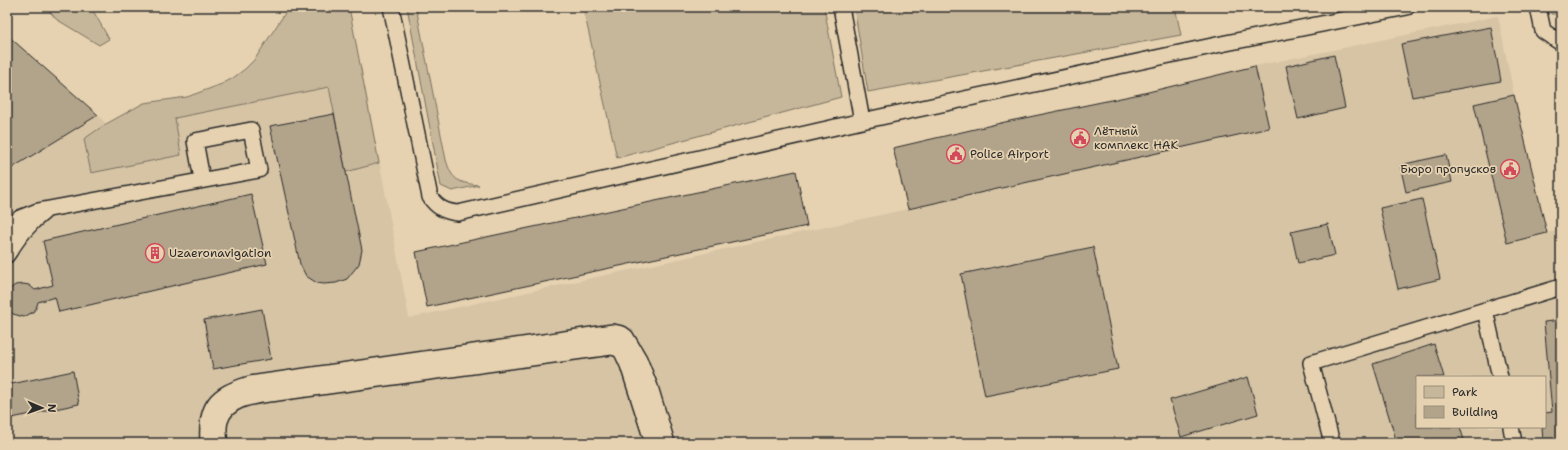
<svg xmlns="http://www.w3.org/2000/svg" width="1568" height="450" viewBox="0 0 1568 450" font-family="'Shantell Sans',sans-serif">
<rect width="100%" height="100%" fill="#e6d2b0"/>
<filter id="ink" filterUnits="userSpaceOnUse"><feTurbulence type="fractalNoise" baseFrequency=".025" numOctaves="2"/><feDisplacementMap in="SourceGraphic" scale="8" xChannelSelector="R" yChannelSelector="G"/><feConvolveMatrix kernelMatrix="1 2 1 2 8 2 1 2 1" color-interpolation-filters="sRGB"/></filter>
<g filter="url(#ink)">
<path fill="#d6c4a5" fill-rule="evenodd" d="M 1498,16 L 1514,95 L 1547,233 L 1561,230 L 1561,443 L 7,443 L 7,35 L 98,115 L 106,124 L 84,139 L 91,173 L 175,118 L 364,80 L 409,318 L 908,209 L 1140,94 L 1255,66 ZM 1417,377 L 1545,377 L 1545,427 L 1417,427 Z"/>
<path fill="#c7b79a" stroke="#797162" d="M 46,7 L 91,7 L 109,39 L 99,45 L 56,19 Z
M 289,7 L 349,7 L 379,163 L 346,172 L 329,87 L 175,118 L 181,155 L 91,173 L 84,139 L 106,124 L 144,103 L 187,97 L 222,84 L 233,78 L 245,69 L 255,59 Z
M 407,7 L 416,7 L 446,160 C 452,180 458,183 479,185 L 452,191 L 441,186 Z
M 583,7 L 824,7 L 841,97 L 617,158 Z
M 854,7 L 1175,7 L 1181,35 L 868,92 Z
M 1550,7 L 1560,7 L 1561,14 L 1551,14 Z"/>
<path fill="#b2a48b" stroke="#2b2b2b" d="M 1491,27 L 1501,81 L 1412,97 L 1401,44 Z
M 7,35 L 98,115 L 7,171 Z
M 1334,55 L 1345,108 L 1298,119 L 1286,66 Z
M 1255,66 L 1269,128 L 908,209 L 893,148 L 1005,122 L 1140,94 Z
M 1514,95 L 1547,233 L 1507,243 L 1474,104 Z
M 334,114 L 362,250 L 359,264 L 347,279 L 336,283 L 324,284 L 317,283 L 306,276 L 300,264 L 270,126 Z
M 1446,155 L 1452,182 L 1406,192 L 1400,165 Z
M 796,171 L 807,226 L 427,307 L 416,252 Z
M 251,194 L 267,264 L 59,312 L 55,297 L 38,302 L 36,308 L 33,312 L 24,317 L 13,314 L 7,307 L 8,291 L 15,285 L 23,284 L 29,285 L 35,290 L 53,285 L 43,241 Z
M 1422,199 L 1440,279 L 1398,289 L 1380,208 Z
M 1328,224 L 1335,255 L 1298,263 L 1291,232 Z
M 1093,247 L 1118,369 L 985,396 L 961,274 Z
M 262,309 L 271,359 L 213,369 L 204,320 Z
M 1561,320 L 1561,443 L 1543,443 L 1542,427 L 1545,427 L 1545,413 L 1552,412 L 1544,322 Z
M 1434,344 L 1444,377 L 1417,377 L 1417,427 L 1460,427 L 1465,443 L 1397,443 L 1373,364 Z
M 73,371 L 79,404 L 7,419 L 7,385 Z
M 1248,377 L 1258,414 L 1181,437 L 1170,400 Z"/>
<g fill="none" stroke-linecap="round" stroke-linejoin="round">
<defs>
<path id="lane" d="M 391,7 L 430,197 C 437,208 446,212 458,213 L 862,121 L 1226,43 L 1407,7
M 841,7 L 862,121
M 1538,7 L 1543,31 L 1561,43
M 7,229 L 20,218 L 38,211 L 259,170 L 251,130 L 195,141 L 202,179
M 7,255 C 18,238 28,224 44,212
M 1485,310 L 1500,377
M 1511,427 L 1514,443
M 208,443 C 206,406 214,395 250,384 L 613,332 L 622,334 L 626,337 L 639,359 L 650,387 L 667,443
M 220,443 C 219,436 218,428 220,421 C 227,397 256,396 277,393 L 611,347 L 617,348 L 622,352 L 628,365 L 653,443
M 1332,443 L 1311,363 L 1561,287"/>
</defs>
<use href="#lane" stroke="#2b2b2b" stroke-width="18"/>
<use href="#lane" stroke="#e6d2b0" stroke-width="15"/>
</g>
</g>
<defs>
<symbol id="civic-ring" viewBox="-11 -11 22 22"><circle r="9.5" fill="#e6d2b0" stroke="#d1495b" stroke-width="1.5"/><path d="M-.6-6.5H3V-4.5H.6V-3L4-1V1h2V6H-6V1h2V-1L-.6-3ZM-1.2 2.5V6h2.4V2.5Z" fill="#d1495b"/></symbol>
<symbol id="building-ring" viewBox="-11 -11 22 22"><circle r="9.5" fill="#e6d2b0" stroke="#d1495b" stroke-width="1.5"/><path d="M-4-6H4V6H1V3H-1V6H-4ZM-2.5-4.3h1.7v1.8h-1.7ZM.8-4.3h1.7v1.8H.8ZM-2.5-1h1.7V.8h-1.7ZM.8-1h1.7V.8H.8Z" fill="#d1495b"/></symbol>
</defs>
<g fill-rule="evenodd">
<use href="#civic-ring" x="1069" y="127" width="22" height="22"/>
<use href="#civic-ring" x="945" y="143" width="22" height="22"/>
<use href="#civic-ring" x="1499" y="158" width="22" height="22"/>
<use href="#building-ring" x="144" y="242" width="22" height="22"/>
</g>
<g text-anchor="middle" stroke-width="3.5" stroke-linejoin="round" paint-order="stroke">
<g font-size="12" fill="#2b2b2b" stroke="#e6d2b0" text-anchor="start">
<text x="1094" y="135">Лётный<tspan x="1094" dy="14">комплекс НАК</tspan></text>
<text x="970" y="158">Police Airport</text>
<text x="1496" y="173" text-anchor="end">Бюро пропусков</text>
<text x="169" y="257">Uzaeronavigation</text>
</g>
</g>
<rect width="1568" height="450" fill="none" stroke="#e6d2b0" stroke-width="24"/>
<rect x="12" y="12" width="1544" height="426" fill="none" stroke="#2b2b2b" stroke-width="1.5" filter="url(#ink)"/>
<rect x="1416" y="376" width="130" height="52" fill="#e6d2b0" stroke="#9b8f7b"/>
<rect x="1424" y="386" width="20" height="12" fill="#c7b79a" stroke="#9b8f7b"/>
<text x="1452" y="396" font-size="12" fill="#2b2b2b">Park</text>
<rect x="1424" y="406" width="20" height="12" fill="#b2a48b" stroke="#9b8f7b"/>
<text x="1452" y="416" font-size="12" fill="#2b2b2b">Building</text>
<g transform="translate(42 408) rotate(92)" stroke="#e6d2b0" stroke-width="3" paint-order="stroke">
<path d="M0-3L7 15L0 10L-7 15Z" fill="#2b2b2b"/>
<text y="-6" font-size="11" font-weight="bold" text-anchor="middle" fill="#2b2b2b">N</text>
</g>
</svg>
